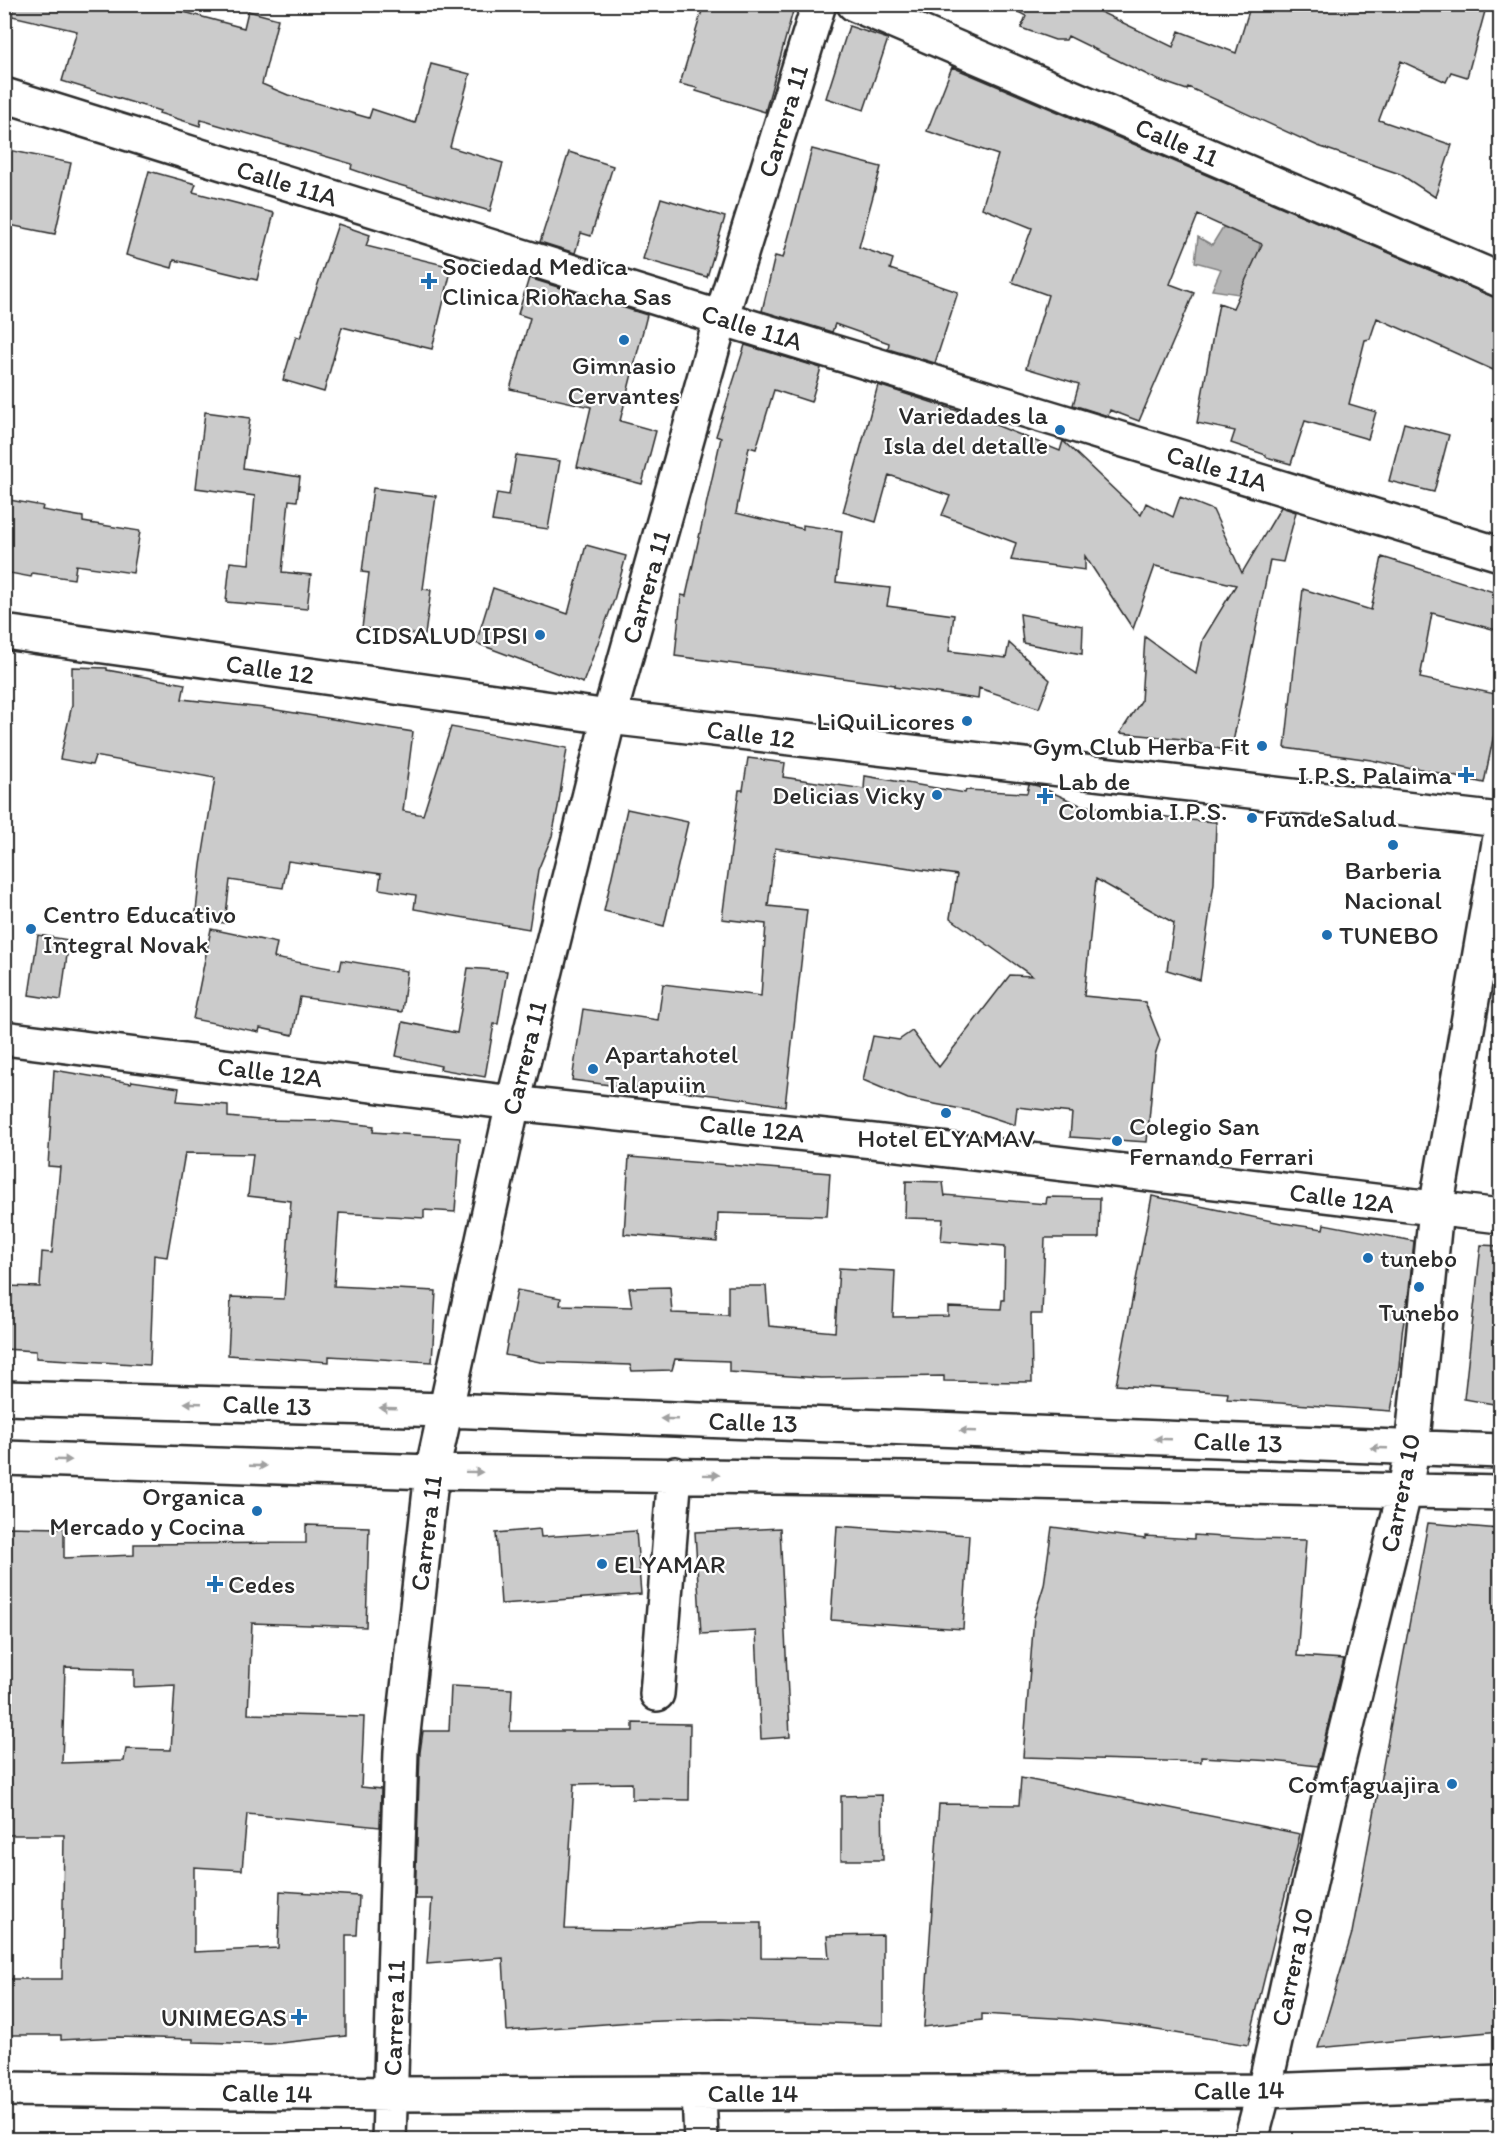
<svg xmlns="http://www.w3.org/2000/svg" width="1505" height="2144" viewBox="0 0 1505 2144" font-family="Itim,sans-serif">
<rect width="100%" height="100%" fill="#fff"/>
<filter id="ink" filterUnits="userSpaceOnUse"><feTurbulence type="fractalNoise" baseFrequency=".0167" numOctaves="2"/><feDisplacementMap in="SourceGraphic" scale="12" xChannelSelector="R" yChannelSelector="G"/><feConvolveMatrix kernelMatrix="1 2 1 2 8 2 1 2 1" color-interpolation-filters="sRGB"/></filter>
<g filter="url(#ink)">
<path fill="#b6b6b6" stroke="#7e7e7e" stroke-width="1.5" d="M 1223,227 L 1260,243 L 1252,296 L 1212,290 L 1221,269 L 1195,262 L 1198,237 L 1212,245 Z"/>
<path fill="#cbcbcb" stroke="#2b2b2b" stroke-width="1.5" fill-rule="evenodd" d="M 13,4 L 154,4 L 244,28 L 248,11 L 278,19 L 262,84 L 288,95 L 369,118 L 372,109 L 415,123 L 431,64 L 470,74 L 450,147 L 503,163 L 490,211 L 389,182 L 351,169 L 352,164 L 201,120 L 200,126 L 159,113 L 160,111 L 62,81 L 77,31 L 12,16 Z
M 704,4 L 795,4 L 765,112 L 696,91 L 697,88 L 680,84 Z
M 1003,4 L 1084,4 L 1173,47 L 1179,31 L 1236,53 L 1251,4 L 1487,4 L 1467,77 L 1451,72 L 1446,82 L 1401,61 L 1379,120 L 1452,145 L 1435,197 L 1400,174 L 1318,146 L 1188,87 L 1187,90 L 1158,80 L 1068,36 L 1066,40 L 1055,40 L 1021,28 L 1026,16 Z
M 849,26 L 888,39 L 864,110 L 826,98 Z
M 952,67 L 1493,297 L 1500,298 L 1500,373 L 1377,318 L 1370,339 L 1365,340 L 1349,404 L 1376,412 L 1368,439 L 1305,421 L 1291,464 L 1266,457 L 1266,455 L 1231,443 L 1235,431 L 1197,423 L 1219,303 L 1233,308 L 1262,244 L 1198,215 L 1170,284 L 1194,293 L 1139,421 L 1110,410 L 1108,416 L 1073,405 L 1079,384 L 1026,368 L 1048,295 L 1012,282 L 1032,228 L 982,208 L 998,155 L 927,131 Z
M 4,149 L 71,163 L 55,234 L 4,224 Z
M 812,149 L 881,167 L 859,247 L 893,259 L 890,269 L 958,292 L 935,363 L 888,349 L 889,343 L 835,324 L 832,332 L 762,311 L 775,256 L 783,258 Z
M 569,152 L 613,166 L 591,236 L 581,233 L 575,253 L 540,242 Z
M 149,171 L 196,184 L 193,192 L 274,213 L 257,280 L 174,260 L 172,268 L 126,255 Z
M 661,198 L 725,217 L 707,277 L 643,259 Z
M 338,224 L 370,235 L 366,246 L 452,267 L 432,349 L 342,327 L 324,392 L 283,380 L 296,336 L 300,338 Z
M 529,278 L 647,315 L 620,421 L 656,431 L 642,484 L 577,467 L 591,407 L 510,389 L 530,318 L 518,314 Z
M 745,345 L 821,368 L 811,402 L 774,390 L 756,449 L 749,447 L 736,513 L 803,529 L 803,525 L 842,531 L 836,582 L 890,588 L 887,606 L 954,615 L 949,651 L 1006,658 L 1009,643 L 1050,680 L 1039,708 L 979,688 L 978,699 L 894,687 L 894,685 L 675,656 L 681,595 L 686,596 L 721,438 L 716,436 Z
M 878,385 L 971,415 L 1060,451 L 1063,441 L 1141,515 L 1146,503 L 1173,517 L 1180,497 L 1213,510 L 1242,573 L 1281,507 L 1296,512 L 1283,562 L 1270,560 L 1231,752 L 1182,739 L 1120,733 L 1141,701 L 1145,637 L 1196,674 L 1203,639 L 1236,585 L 1155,566 L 1133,629 L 1085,556 L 1085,570 L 1011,560 L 1016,543 L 942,515 L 950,496 L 889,475 L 876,522 L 843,512 Z
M 205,412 L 250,418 L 243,468 L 300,477 L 297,501 L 289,500 L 282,572 L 311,575 L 307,609 L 226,602 L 230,562 L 249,564 L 255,496 L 196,488 Z
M 1404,423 L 1449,435 L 1434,492 L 1389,481 Z
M 516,455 L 560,461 L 548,529 L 492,521 L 497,493 L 509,495 Z
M 373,488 L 436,496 L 423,589 L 431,590 L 425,635 L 362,628 L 369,573 L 362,572 Z
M 4,499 L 43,506 L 42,510 L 83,517 L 83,522 L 140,531 L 133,573 L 76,565 L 74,579 L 32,573 L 31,577 L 4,572 Z
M 586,545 L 626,556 L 614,600 L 583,683 L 476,643 L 493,588 L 568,614 Z
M 1382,557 L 1500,594 L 1500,631 L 1432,613 L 1420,678 L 1500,695 L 1500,705 L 1484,783 L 1412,767 L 1412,769 L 1371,760 L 1285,748 L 1303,589 L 1371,610 Z
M 1020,614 L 1083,626 L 1082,654 L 1023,643 Z
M 72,667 L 107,668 L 107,670 L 185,684 L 182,699 L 264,708 L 413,732 L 403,811 L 423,815 L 451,727 L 567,748 L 558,807 L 552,836 L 538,870 L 529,929 L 414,909 L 416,895 L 379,889 L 381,874 L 288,861 L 283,888 L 230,880 L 225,923 L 195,920 L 201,865 L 215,778 L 95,756 L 92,765 L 60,759 L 72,705 Z
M 748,758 L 785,763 L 783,777 L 864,789 L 865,776 L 965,793 L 966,790 L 1027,793 L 1029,784 L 1038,786 L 1080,805 L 1189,820 L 1216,822 L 1214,883 L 1200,980 L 1167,970 L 1174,923 L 1096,879 L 1084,996 L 1145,1002 L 1160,1040 L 1155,1055 L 1147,1142 L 1070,1137 L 1072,1113 L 1017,1107 L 1015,1125 L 972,1111 L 908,1099 L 863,1080 L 873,1036 L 899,1040 L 912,1031 L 939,1067 L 1010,975 L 1032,976 L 950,918 L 957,875 L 775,848 L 768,906 L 807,910 L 785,1106 L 744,1099 L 649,1087 L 648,1090 L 572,1080 L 583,1009 L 658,1020 L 663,984 L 761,996 L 766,924 L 722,919 L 739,790 L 743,790 Z
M 627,809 L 688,822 L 664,926 L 604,911 Z
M 211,929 L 277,943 L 274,958 L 340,970 L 342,960 L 407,971 L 402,1012 L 300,997 L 293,1035 L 260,1028 L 259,1032 L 193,1019 Z
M 38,935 L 69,940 L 61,1000 L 29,995 Z
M 468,968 L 507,971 L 498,1024 L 494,1024 L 485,1077 L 440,1069 L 441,1066 L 396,1056 L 403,1022 L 457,1033 Z
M 54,1070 L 131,1083 L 132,1081 L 179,1088 L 177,1101 L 228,1105 L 228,1117 L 259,1120 L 329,1121 L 374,1126 L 373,1132 L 460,1138 L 455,1212 L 424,1210 L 424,1218 L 339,1213 L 334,1286 L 436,1291 L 432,1362 L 329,1356 L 329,1362 L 228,1355 L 231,1297 L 284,1299 L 291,1201 L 248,1196 L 253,1154 L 185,1153 L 167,1257 L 154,1255 L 150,1365 L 36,1358 L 36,1351 L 4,1349 L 4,1286 L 40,1287 L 42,1252 L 52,1253 L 60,1167 L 48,1166 Z
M 629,1157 L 830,1173 L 827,1216 L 718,1213 L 717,1242 L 624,1234 Z
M 906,1181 L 943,1182 L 945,1197 L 945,1195 L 1046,1204 L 1047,1197 L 1100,1198 L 1099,1238 L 1045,1238 L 1042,1314 L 1031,1314 L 1032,1382 L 944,1381 L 944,1376 L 821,1378 L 729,1372 L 729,1361 L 675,1359 L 672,1370 L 632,1371 L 630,1365 L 540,1362 L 505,1355 L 517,1290 L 561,1298 L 560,1305 L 632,1307 L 629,1288 L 670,1287 L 672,1313 L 728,1315 L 728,1286 L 766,1286 L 769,1326 L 835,1332 L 839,1268 L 895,1271 L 893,1317 L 948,1316 L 948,1307 L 1001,1309 L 1002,1300 L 1004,1300 L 1005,1246 L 941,1241 L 943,1219 L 905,1218 Z
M 1152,1196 L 1281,1223 L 1323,1229 L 1324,1224 L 1414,1241 L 1409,1290 L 1402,1333 L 1399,1367 L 1391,1411 L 1227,1399 L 1228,1393 L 1116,1385 Z
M 1481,1245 L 1500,1246 L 1500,1405 L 1464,1399 Z
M 1428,1523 L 1500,1529 L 1500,2031 L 1318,2048 L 1352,1933 Z
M 306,1525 L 369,1527 L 366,1627 L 252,1623 L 248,1714 L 364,1717 L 361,1787 L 381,1789 L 380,1827 L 247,1814 L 242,1870 L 194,1867 L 194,1952 L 278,1948 L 280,1891 L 359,1896 L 357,1935 L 346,1935 L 346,2036 L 270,2044 L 193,2042 L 193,2039 L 117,2037 L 61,2040 L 61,2035 L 4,2035 L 4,1979 L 62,1979 L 64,1835 L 4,1835 L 4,1527 L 64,1528 L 64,1558 L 134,1555 L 134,1544 L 306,1543 ZM 65,1667 L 134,1669 L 134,1687 L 175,1685 L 171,1750 L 126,1749 L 124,1761 L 62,1763 Z
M 837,1526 L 969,1535 L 963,1629 L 831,1620 Z
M 1052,1527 L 1145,1539 L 1145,1536 L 1194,1539 L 1194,1535 L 1253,1539 L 1306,1540 L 1297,1656 L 1344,1659 L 1318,1766 L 1273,1761 L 1201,1757 L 1201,1762 L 1023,1757 L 1034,1617 L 1044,1585 Z
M 780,1528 L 790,1737 L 761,1739 L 756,1631 L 701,1634 L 695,1532 Z
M 540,1529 L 541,1537 L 636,1531 L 641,1594 L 501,1604 L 496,1533 Z
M 451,1686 L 512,1689 L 510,1731 L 633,1731 L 633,1723 L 690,1724 L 689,1800 L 632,1799 L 632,1783 L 574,1784 L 565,1929 L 631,1930 L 698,1923 L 761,1923 L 761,1957 L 829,1958 L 827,1936 L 883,1935 L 883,2025 L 721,2019 L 633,2022 L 507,2031 L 503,1958 L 427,1964 L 432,1899 L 415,1899 L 420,1752 L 423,1731 L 449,1731 Z
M 1021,1778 L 1300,1834 L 1248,2045 L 1127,2025 L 1071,2019 L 982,2014 L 982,2020 L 924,2027 L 939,1804 L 1019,1805 Z
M 882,1795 L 883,1860 L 841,1860 L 841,1796 Z"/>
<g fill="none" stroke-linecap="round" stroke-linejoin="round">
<defs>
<path id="minor" d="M 854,4 L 1500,280
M 4,95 L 721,318 L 1500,554
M 4,632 L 609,717 L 1500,820
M 4,1038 L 513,1103 L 873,1141 L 1500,1216
M 4,1398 L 446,1410 L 1500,1451
M 4,1458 L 432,1472 L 906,1479 L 1500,1493
M 657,1694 L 675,1474
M 4,2089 L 392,2094 L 1264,2091 L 1500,2082
M 699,2093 L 701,2140
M 389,2140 L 401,1751 L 432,1472 L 513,1103 L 609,717 L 721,318 L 819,4
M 1251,2140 L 1264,2091 L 1325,1815 L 1405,1490 L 1412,1449 L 1436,1209 L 1500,837"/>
</defs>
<use href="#minor" stroke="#2b2b2b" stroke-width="38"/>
<use href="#minor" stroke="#fff" stroke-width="33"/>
</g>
<defs><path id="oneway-solid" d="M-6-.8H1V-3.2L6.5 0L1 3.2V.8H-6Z" transform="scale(1.5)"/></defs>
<g fill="#a0a0a0">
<use href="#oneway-solid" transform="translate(193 1403) rotate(-178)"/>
<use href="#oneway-solid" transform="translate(388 1408) rotate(-178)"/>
<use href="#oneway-solid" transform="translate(669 1419) rotate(-178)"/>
<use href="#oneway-solid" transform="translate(968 1431) rotate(-178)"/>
<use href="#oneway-solid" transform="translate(1163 1439) rotate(-178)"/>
<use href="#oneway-solid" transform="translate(1379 1448) rotate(-178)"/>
<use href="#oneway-solid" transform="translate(63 1460) rotate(2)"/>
<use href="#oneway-solid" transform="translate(258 1466) rotate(2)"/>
<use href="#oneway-solid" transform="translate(474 1472) rotate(1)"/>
<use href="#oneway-solid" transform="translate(711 1475) rotate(1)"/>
</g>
</g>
<g fill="#1f6fb2" stroke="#fff" stroke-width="2">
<path d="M426 272h6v6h6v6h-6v6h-6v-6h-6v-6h6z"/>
<circle cx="624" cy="340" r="6"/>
<circle cx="1060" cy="430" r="6"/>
<circle cx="540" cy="635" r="6"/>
<circle cx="967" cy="721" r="6"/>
<circle cx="1262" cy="746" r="6"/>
<path d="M1463 766h6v6h6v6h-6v6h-6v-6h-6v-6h6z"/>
<circle cx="937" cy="795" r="6"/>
<path d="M1042 787h6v6h6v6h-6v6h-6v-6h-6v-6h6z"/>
<circle cx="1252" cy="818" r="6"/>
<circle cx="1393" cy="845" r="6"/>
<circle cx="31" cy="929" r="6"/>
<circle cx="1327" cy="935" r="6"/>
<circle cx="593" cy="1069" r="6"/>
<circle cx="946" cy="1113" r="6"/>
<circle cx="1117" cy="1141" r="6"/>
<circle cx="1368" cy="1258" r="6"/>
<circle cx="1419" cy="1287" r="6"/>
<circle cx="257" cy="1511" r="6"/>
<circle cx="602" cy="1564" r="6"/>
<path d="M212 1575h6v6h6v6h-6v6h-6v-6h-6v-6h6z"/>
<circle cx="1452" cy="1784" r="6"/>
<path d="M296 2008h6v6h6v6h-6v6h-6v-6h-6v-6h6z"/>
</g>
<g text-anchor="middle" stroke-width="4.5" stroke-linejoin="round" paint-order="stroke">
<g font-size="26" fill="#2b2b2b" stroke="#fff">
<text transform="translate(783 121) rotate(-73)" y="9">Carrera 11</text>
<text transform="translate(1177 142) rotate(23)" y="9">Calle 11</text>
<text transform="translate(287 183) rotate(17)" y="9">Calle 11A</text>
<text transform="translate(752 327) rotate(17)" y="9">Calle 11A</text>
<text transform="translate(1217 468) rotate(17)" y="9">Calle 11A</text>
<text transform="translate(646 587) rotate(-74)" y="9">Carrera 11</text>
<text transform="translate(270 669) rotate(8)" y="9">Calle 12</text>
<text transform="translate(751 734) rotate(7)" y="9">Calle 12</text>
<text transform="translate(524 1058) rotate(-76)" y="9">Carrera 11</text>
<text transform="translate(270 1072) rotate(7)" y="9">Calle 12A</text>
<text transform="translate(752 1128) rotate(6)" y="9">Calle 12A</text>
<text transform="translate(1342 1198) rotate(7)" y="9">Calle 12A</text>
<text transform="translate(267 1405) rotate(2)" y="9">Calle 13</text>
<text transform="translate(753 1422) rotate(2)" y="9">Calle 13</text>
<text transform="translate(1238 1442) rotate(2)" y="9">Calle 13</text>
<text transform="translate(1400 1493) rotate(-79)" y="9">Carrera 10</text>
<text transform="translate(426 1533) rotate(-83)" y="9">Carrera 11</text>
<text transform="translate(1292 1967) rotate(-78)" y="9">Carrera 10</text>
<text transform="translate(394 2018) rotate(-88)" y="9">Carrera 11</text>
<text transform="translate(1239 2090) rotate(-1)" y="9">Calle 14</text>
<text transform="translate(267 2093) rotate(1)" y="9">Calle 14</text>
<text x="753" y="2102">Calle 14</text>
</g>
<g font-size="26" fill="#2b2b2b" stroke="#fff" text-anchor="start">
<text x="442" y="275">Sociedad Medica<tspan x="442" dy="30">Clinica Riohacha Sas</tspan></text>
<text x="624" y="374" text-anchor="middle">Gimnasio<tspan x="624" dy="30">Cervantes</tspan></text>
<text x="1048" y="424" text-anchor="end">Variedades la<tspan x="1048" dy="30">Isla del detalle</tspan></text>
<text x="528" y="644" text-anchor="end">CIDSALUD IPSI</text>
<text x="955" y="730" text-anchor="end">LiQuiLicores</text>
<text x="1250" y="755" text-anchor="end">Gym Club Herba Fit</text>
<text x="1452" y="784" text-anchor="end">I.P.S. Palaima</text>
<text x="1058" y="790">Lab de<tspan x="1058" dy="30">Colombia I.P.S.</tspan></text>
<text x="925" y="804" text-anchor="end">Delicias Vicky</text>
<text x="1264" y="827">FundeSalud</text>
<text x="1393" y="879" text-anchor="middle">Barberia<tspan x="1393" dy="30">Nacional</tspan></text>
<text x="43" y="923">Centro Educativo<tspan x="43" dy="30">Integral Novak</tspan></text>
<text x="1339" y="944">TUNEBO</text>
<text x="605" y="1063">Apartahotel<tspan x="605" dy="30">Talapuiin</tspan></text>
<text x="1129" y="1135">Colegio San<tspan x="1129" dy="30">Fernando Ferrari</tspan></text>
<text x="946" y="1147" text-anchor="middle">Hotel ELYAMAV</text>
<text x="1380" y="1267">tunebo</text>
<text x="1419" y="1321" text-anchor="middle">Tunebo</text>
<text x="245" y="1505" text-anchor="end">Organica<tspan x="245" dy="30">Mercado y Cocina</tspan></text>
<text x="614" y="1573">ELYAMAR</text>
<text x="228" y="1593">Cedes</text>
<text x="1440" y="1793" text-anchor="end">Comfaguajira</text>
<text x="287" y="2026" text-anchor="end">UNIMEGAS</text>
</g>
</g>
<rect width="1505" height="2144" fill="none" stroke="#fff" stroke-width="24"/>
<rect x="12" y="12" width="1481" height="2120" fill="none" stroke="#2b2b2b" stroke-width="2" filter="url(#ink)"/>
</svg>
